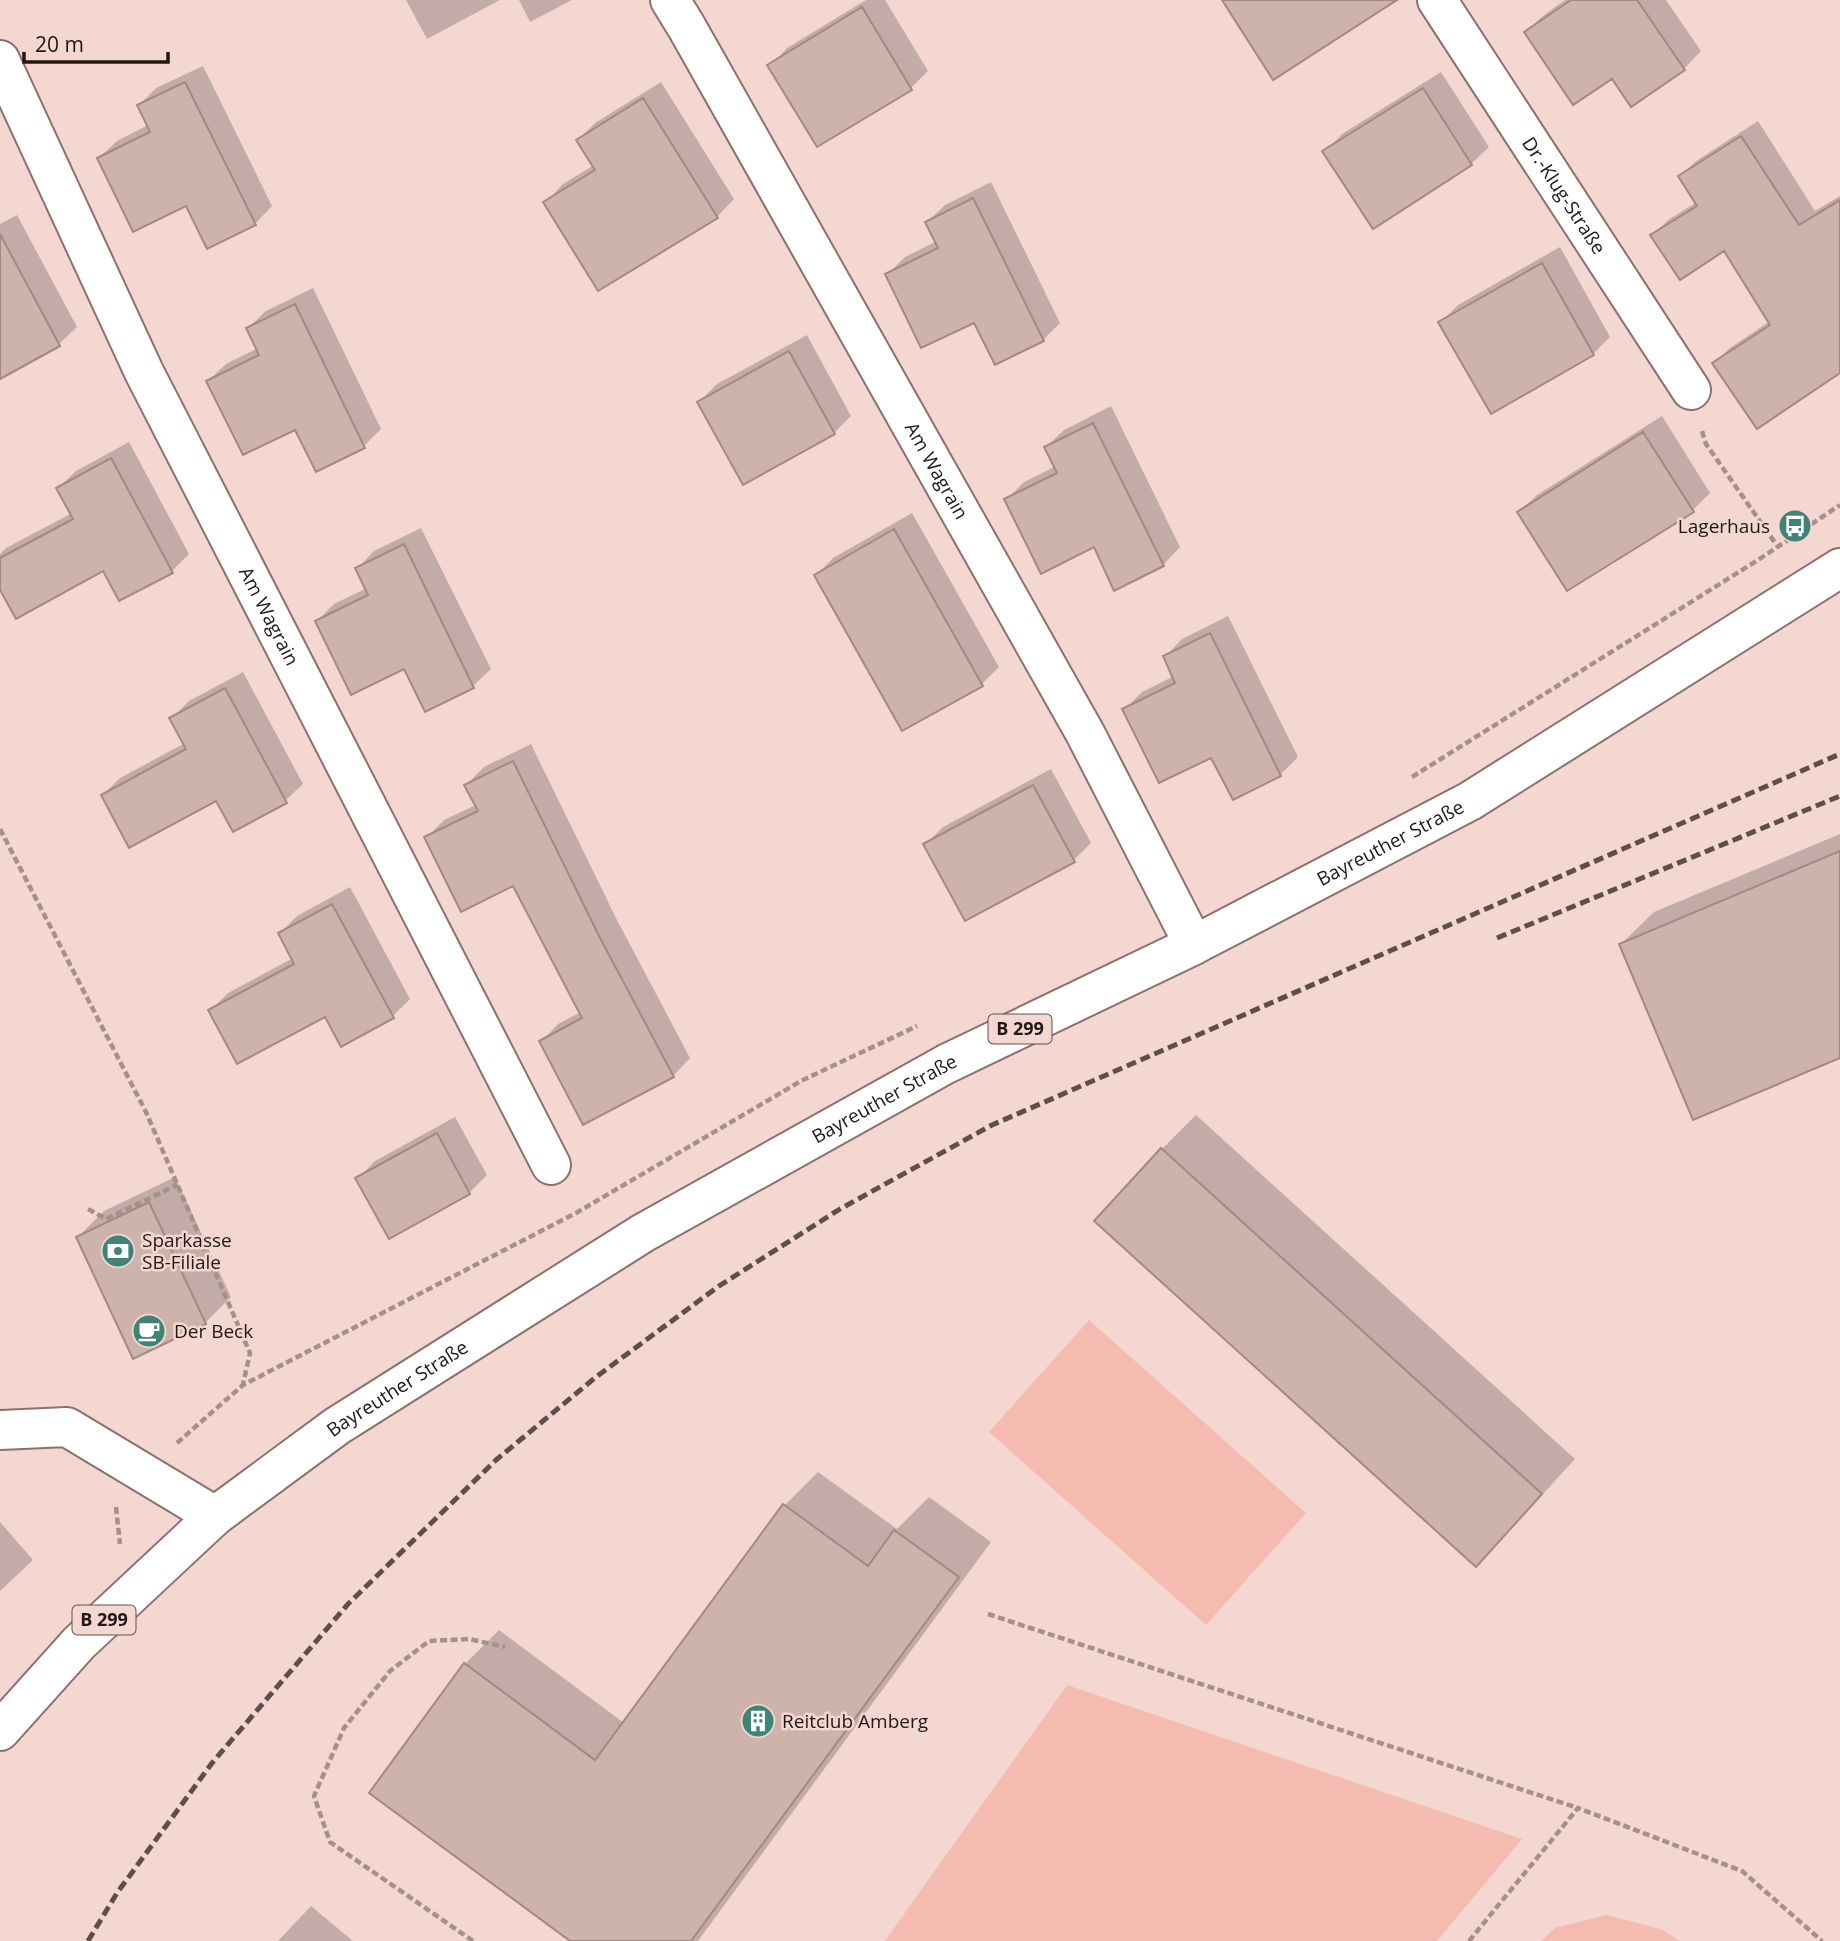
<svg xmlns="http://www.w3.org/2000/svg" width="1840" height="1941" viewBox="0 0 1840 1941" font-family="'Open Sans',sans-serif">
<rect width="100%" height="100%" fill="#f4d7d1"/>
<path fill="#f6bbb0" d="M 1089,1320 L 1306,1513 L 1206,1625 L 989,1432 Z
M 1067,1685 L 1522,1839 L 1437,1941 L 885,1941 Z
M 1606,1915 L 1661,1929 L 1680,1941 L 1541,1941 L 1555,1928 Z"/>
<path fill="#0003" d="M 406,0 L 500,0 L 427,39 Z
M 519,0 L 572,0 L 530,22 Z
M 866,0 L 885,0 L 928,71 L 911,88 L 770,66 L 787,48 Z
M 1565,0 L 1666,0 L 1701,51 L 1684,69 L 1612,76 L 1526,32 L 1544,15 Z
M 203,66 L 272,206 L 255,224 L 187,204 L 99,158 L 117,141 L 148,125 L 139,105 L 156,88 Z
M 1441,72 L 1489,147 L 1471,164 L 1325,152 L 1342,134 Z
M 661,82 L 734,199 L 717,217 L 546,202 L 563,184 L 594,165 L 578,140 L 595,123 Z
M 1758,121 L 1815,211 L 1840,196 L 1840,371 L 1714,363 L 1730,348 L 1770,321 L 1725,249 L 1653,235 L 1668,220 L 1697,202 L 1680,177 L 1696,161 Z
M 991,182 L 1060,323 L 1043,340 L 975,320 L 887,275 L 905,257 L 937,241 L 927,222 L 945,205 Z
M 17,215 L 77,327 L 59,344 L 8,372 L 0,358 L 0,224 Z
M 1560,247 L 1610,337 L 1593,354 L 1440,323 L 1458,305 Z
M 313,288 L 381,429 L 364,446 L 296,427 L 208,381 L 226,364 L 258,348 L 248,328 L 266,311 Z
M 807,335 L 851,416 L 834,433 L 699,402 L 717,384 Z
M 1111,406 L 1180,547 L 1163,565 L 1095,545 L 1006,500 L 1024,482 L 1056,466 L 1046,447 L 1064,430 Z
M 1662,416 L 1710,493 L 1693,510 L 1519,512 L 1537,495 Z
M 129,442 L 189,554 L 172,571 L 104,569 L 0,586 L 0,554 L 6,548 L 72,513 L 58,488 L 76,471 Z
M 912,513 L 999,667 L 982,684 L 816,575 L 833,558 Z
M 421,528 L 491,669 L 473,686 L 426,710 L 405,667 L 317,621 L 334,604 L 367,588 L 357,569 L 374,551 Z
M 1228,616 L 1298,757 L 1280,775 L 1212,755 L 1125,709 L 1142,692 L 1174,676 L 1165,657 L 1182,639 Z
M 243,672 L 303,784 L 285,801 L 103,795 L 120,778 L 185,743 L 172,718 L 189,701 Z
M 531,744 L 617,920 L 690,1058 L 673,1076 L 541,1042 L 558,1024 L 581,1012 L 514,884 L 426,838 L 444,820 L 476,805 L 466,785 L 484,767 Z
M 1051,769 L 1091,843 L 1074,860 L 925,845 L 943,827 Z
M 1840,834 L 1840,1056 L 1621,944 L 1654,912 Z
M 350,887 L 410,999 L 393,1016 L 210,1011 L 228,993 L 293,958 L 280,933 L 297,916 Z
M 1196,1115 L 1575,1459 L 1509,1531 L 1476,1565 L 1162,1149 Z
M 455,1117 L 487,1175 L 469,1193 L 390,1237 L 357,1179 L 375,1161 Z
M 175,1177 L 231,1297 L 205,1323 L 78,1237 L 104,1211 Z
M 818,1472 L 897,1529 L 929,1497 L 991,1542 L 698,1941 L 573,1941 L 465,1664 L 499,1630 L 624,1723 L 784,1506 Z
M 0,1522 L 33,1560 L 0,1591 Z
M 311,1906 L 353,1941 L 278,1941 Z"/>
<path fill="#ceb2ac" stroke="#a38883" stroke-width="2" d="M 1222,0 L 1397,0 L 1273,80 Z
M 1571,0 L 1637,0 L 1685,70 L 1631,107 L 1612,79 L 1573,105 L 1524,32 Z
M 862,7 L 912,90 L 817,147 L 767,65 Z
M 185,82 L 256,225 L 207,249 L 186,206 L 133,232 L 97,158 L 150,132 L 137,105 Z
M 1423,88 L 1472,165 L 1373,229 L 1322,151 Z
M 643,98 L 718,218 L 598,291 L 543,202 L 595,170 L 576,140 Z
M 1741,136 L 1799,225 L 1840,200 L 1840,373 L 1757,429 L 1712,363 L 1770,325 L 1724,251 L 1680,280 L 1650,235 L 1697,206 L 1678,176 Z
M 973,198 L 1044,341 L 995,365 L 974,323 L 921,348 L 885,274 L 938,248 L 925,222 Z
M 0,234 L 60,346 L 0,379 Z
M 1542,263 L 1594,355 L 1491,414 L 1438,322 Z
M 295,304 L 365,448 L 316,472 L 295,430 L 243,455 L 206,381 L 259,355 L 246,328 Z
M 789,351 L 835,434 L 743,485 L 697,402 Z
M 1093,423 L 1164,566 L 1114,591 L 1094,547 L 1041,574 L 1004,499 L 1057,473 L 1044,447 Z
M 1643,432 L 1694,512 L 1567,591 L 1517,512 Z
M 111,458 L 173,573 L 119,601 L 103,571 L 16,619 L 0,590 L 0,558 L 73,519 L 56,488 Z
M 894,529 L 983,686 L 902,731 L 814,575 Z
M 404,544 L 474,688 L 425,712 L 404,669 L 351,695 L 315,621 L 368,595 L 355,568 Z
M 1210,633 L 1281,776 L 1233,800 L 1211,758 L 1159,783 L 1122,709 L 1175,683 L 1163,656 Z
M 225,688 L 287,803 L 233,832 L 216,801 L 129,848 L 101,795 L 186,749 L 169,718 Z
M 513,761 L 600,938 L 674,1077 L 583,1125 L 539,1041 L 582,1018 L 513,886 L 461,912 L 424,837 L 478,811 L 464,785 Z
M 1033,785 L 1075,862 L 965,921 L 923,844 Z
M 1840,851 L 1840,1058 L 1693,1120 L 1619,944 Z
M 332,904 L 394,1018 L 341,1047 L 325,1017 L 237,1064 L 208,1010 L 294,964 L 278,933 Z
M 437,1133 L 470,1194 L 389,1239 L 355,1178 Z
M 1161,1148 L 1542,1494 L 1476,1567 L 1094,1221 Z
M 149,1202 L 206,1324 L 133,1359 L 76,1237 Z
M 783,1504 L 868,1566 L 894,1530 L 959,1577 L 691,1941 L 570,1941 L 369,1793 L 464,1663 L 595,1760 Z"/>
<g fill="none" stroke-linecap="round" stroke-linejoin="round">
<defs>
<g id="minor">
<path id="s1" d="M 670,0 L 686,26 L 1085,733 L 1194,945"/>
<path id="s2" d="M 1437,0 L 1691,390"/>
<path id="s3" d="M 0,60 L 144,372 L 551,1165"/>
<path d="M 0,1430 L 67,1427 L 215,1516"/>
</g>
<g id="major">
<path id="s4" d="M 0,1731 L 79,1643 L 215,1516 L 337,1426 L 643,1233 L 946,1064 L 1194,945 L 1470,801 L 1840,568"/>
</g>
</defs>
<use href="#minor" stroke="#8b716c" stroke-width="42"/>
<use href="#major" stroke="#8b716c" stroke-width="42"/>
<path stroke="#a6908b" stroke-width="4.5" stroke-dasharray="7 3.5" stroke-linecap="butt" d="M 1702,431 L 1706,444 L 1778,547
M 1412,777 L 1758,560 L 1840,505
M 0,829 L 146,1112 L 250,1353 L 243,1384
M 88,1209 L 106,1219 L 177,1185
M 177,1443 L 243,1385 L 576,1213 L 801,1081 L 917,1026
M 116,1507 L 120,1544
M 988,1614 L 1578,1808
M 473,1941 L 330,1842 L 314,1796 L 344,1728 L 390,1671 L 429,1641 L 469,1639 L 505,1647
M 1469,1941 L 1578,1808 L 1742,1871 L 1822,1941"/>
<use href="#minor" stroke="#fff" stroke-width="38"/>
<use href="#major" stroke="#fff" stroke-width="38"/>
<path stroke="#5f4f4c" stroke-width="5" stroke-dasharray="10 5" stroke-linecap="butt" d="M 1497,938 L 1840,796
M 88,1941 L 117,1893 L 212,1763 L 348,1604 L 496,1460 L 596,1377 L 719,1286 L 840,1209 L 992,1125 L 1840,754"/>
</g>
<defs>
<symbol id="bus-disc" viewBox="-11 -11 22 22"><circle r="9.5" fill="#408478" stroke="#f4d7d1"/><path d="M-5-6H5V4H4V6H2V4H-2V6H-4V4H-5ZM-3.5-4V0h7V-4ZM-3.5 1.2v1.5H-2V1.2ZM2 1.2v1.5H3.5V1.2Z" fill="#fff"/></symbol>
<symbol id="bank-disc" viewBox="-11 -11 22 22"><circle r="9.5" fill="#408478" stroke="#f4d7d1"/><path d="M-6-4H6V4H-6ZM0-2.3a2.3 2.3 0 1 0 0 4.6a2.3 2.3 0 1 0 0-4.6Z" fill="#fff"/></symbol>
<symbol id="cafe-disc" viewBox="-11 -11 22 22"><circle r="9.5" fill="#408478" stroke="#f4d7d1"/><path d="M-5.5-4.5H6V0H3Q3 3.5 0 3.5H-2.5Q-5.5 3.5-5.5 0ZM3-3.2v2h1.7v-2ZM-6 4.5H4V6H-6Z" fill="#fff"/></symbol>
<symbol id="building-disc" viewBox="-11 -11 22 22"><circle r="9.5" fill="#408478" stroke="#f4d7d1"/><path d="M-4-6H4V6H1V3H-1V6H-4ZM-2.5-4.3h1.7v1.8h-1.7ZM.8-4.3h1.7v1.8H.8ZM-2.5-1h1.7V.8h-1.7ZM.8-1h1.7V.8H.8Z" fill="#fff"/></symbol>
</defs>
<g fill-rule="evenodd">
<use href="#bus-disc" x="1776" y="507" width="38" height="38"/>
<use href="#bank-disc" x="99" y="1232" width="38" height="38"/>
<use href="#cafe-disc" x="130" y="1312" width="38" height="38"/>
<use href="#building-disc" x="739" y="1702" width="38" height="38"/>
</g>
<g text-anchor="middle" stroke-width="5" stroke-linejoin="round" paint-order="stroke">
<g fill="#f4d7d1" stroke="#60514d" stroke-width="2">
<rect x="988.5" y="1014.5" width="63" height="29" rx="5"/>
<rect x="72.5" y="1605.5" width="63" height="29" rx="5"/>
</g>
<g font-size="18" font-weight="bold" fill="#211715">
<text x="1020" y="1035">B 299</text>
<text x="104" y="1626">B 299</text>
</g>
<g font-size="19" fill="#211715" stroke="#f4d7d1">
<text dy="7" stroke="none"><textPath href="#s2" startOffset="233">Dr.-Klug-Straße</textPath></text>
<text dy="7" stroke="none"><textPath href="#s1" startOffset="541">Am Wagrain</textPath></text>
<text dy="7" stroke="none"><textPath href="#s3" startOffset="618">Am Wagrain</textPath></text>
<text dy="7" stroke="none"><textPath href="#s4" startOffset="1661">Bayreuther Straße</textPath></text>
<text dy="7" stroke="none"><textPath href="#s4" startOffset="1094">Bayreuther Straße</textPath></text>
<text dy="7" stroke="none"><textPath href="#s4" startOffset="527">Bayreuther Straße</textPath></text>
</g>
<g font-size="19" fill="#211715" stroke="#f4d7d1" text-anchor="start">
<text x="1770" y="533" text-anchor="end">Lagerhaus</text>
<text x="142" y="1247">Sparkasse<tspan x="142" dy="22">SB-Filiale</tspan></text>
<text x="174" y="1338">Der Beck</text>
<text x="782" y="1728">Reitclub Amberg</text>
</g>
</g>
<path d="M24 52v10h144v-10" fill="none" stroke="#211715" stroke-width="3.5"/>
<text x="35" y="52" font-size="21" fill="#211715" stroke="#f4d7d1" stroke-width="5" paint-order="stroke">20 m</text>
</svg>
